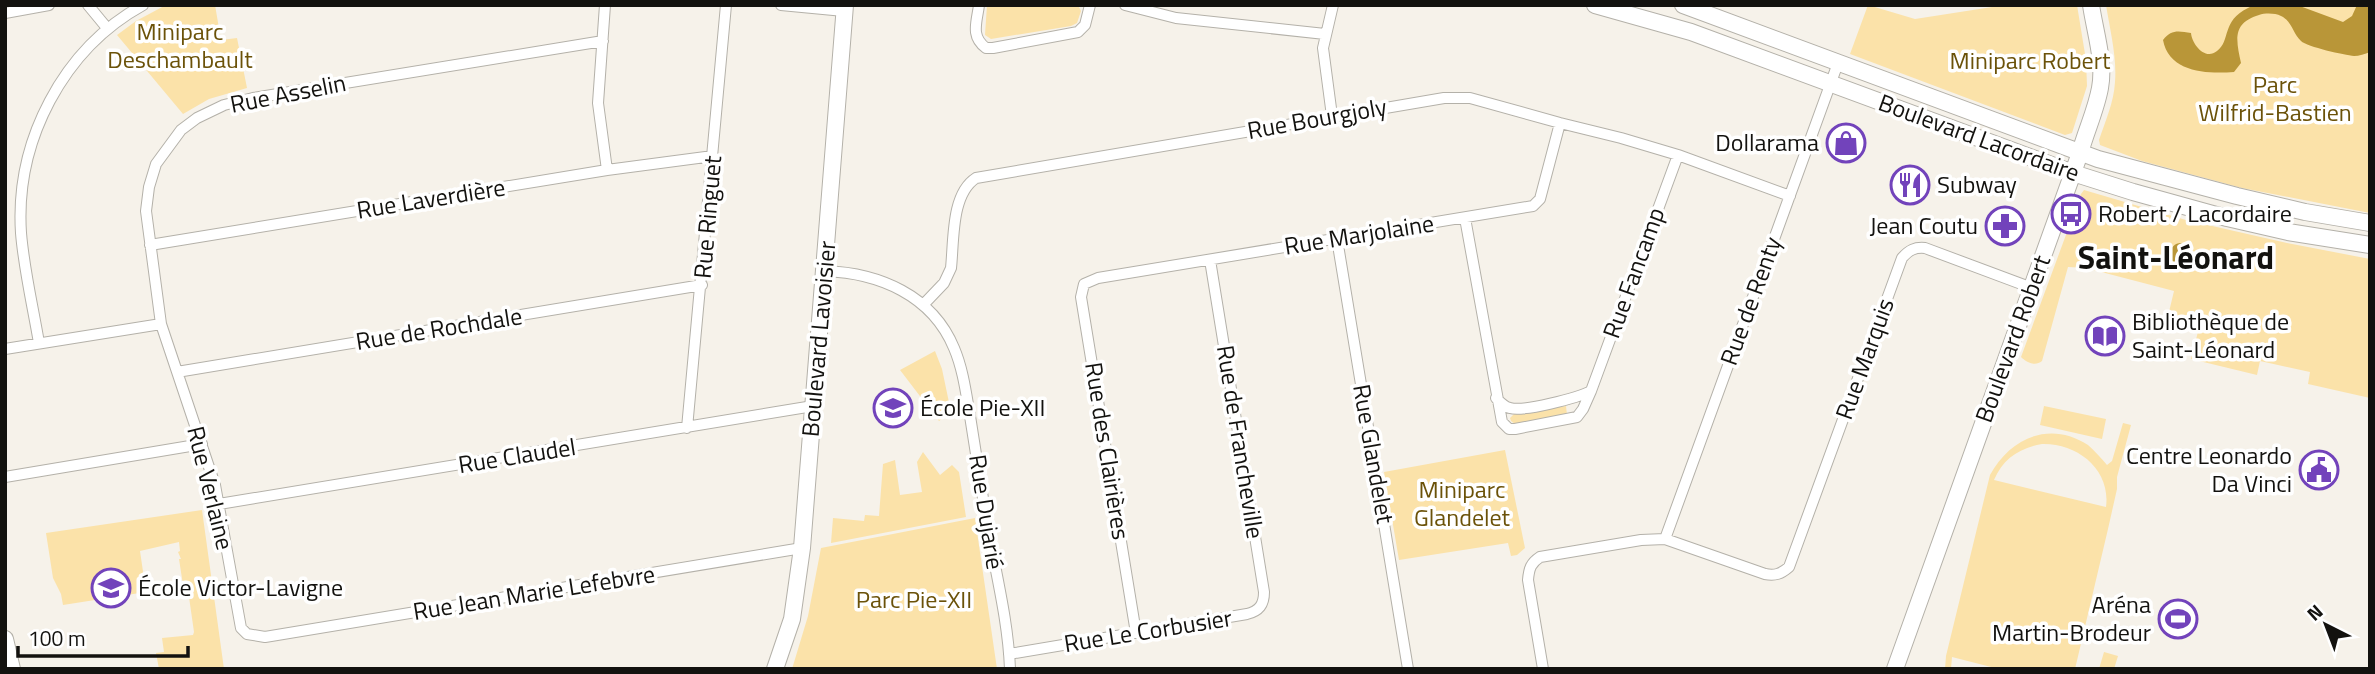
<svg xmlns="http://www.w3.org/2000/svg" width="2375" height="674" viewBox="0 0 2375 674" font-family="'Titillium Web',sans-serif">
<rect width="100%" height="100%" fill="#f6f2ea"/>
<path fill="#fbe2a9" fill-rule="evenodd" d="M 166,5 L 215,5 L 221,40 L 237,38 L 247,88 L 209,99 L 183,114 L 117,35 L 136,21 Z
M 987,5 L 1078,5 L 1081,11 L 1077,23 L 1071,26 L 991,39 L 985,35 Z
M 1868,5 L 1915,19 L 2005,5 L 2077,5 L 2086,60 L 2087,86 L 2072,133 L 2065,135 L 1850,54 Z
M 2106,5 L 2370,5 L 2370,213 L 2242,188 L 2142,161 L 2100,145 L 2099,140 C 2105,122 2114,102 2115,82 C 2117,57 2110,30 2106,5 Z
M 2084,190 L 2186,220 L 2287,243 L 2370,259 L 2370,398 L 2308,384 L 2310,372 L 2260,361 L 2257,375 L 2191,359 L 2200,324 L 2168,316 L 2174,291 L 2086,268 L 2068,267 L 2042,361 C 2035,367 2026,362 2021,357 L 2081,194 Z
M 935,351 L 942,369 L 951,412 L 939,421 L 900,370 Z
M 1566,406 L 1567,415 L 1515,424 L 1511,421 L 1510,418 L 1514,414 Z
M 2044,406 L 2106,419 L 2102,439 L 2040,425 Z
M 2123,423 L 2131,425 L 2117,477 L 2117,489 L 2108,529 L 2075,669 L 1999,669 L 1952,657 L 1951,669 L 1945,669 L 1946,656 L 1990,475 C 2010,438 2050,420 2088,445 C 2095,451 2101,458 2107,465 L 2112,461 ZM 2042,444 C 2077,443 2111,469 2106,507 L 1994,480 C 2003,459 2019,448 2042,444 Z
M 1505,450 L 1525,548 L 1517,555 L 1511,556 L 1508,543 L 1399,560 L 1384,472 Z
M 923,452 L 940,475 L 952,465 L 959,472 L 966,517 L 831,543 L 833,518 L 864,521 L 865,515 L 879,516 L 883,464 L 895,460 L 900,495 L 922,492 L 917,462 Z
M 202,510 L 224,669 L 159,669 L 156,653 L 164,652 L 162,638 L 193,635 L 194,632 L 189,597 L 185,598 L 179,559 L 181,559 L 178,552 L 180,551 L 179,542 L 140,551 L 146,592 L 63,605 L 61,594 L 53,578 L 46,533 Z
M 975,518 L 997,669 L 792,669 L 808,616 L 821,548 Z
M 2104,652 L 2118,656 L 2114,669 L 2099,669 Z"/>
<path fill="#b99638" d="M 2297,5 L 2343,22 L 2352,16 L 2357,5 L 2370,5 L 2370,52 C 2365,54 2359,56 2354,56 C 2345,55 2307,47 2301,41 C 2293,34 2292,21 2281,16 C 2275,13 2265,13 2259,15 C 2232,23 2236,40 2241,63 L 2234,72 C 2208,74 2169,73 2163,40 C 2171,29 2179,31 2191,33 C 2192,44 2205,61 2217,51 C 2231,41 2221,21 2248,8 C 2261,1 2283,5 2297,5 Z
M2170 254a11 11 0 1 1 22 0a11 11 0 1 1-22 0Z"/>
<g fill="none" stroke-linecap="round" stroke-linejoin="round">
<defs>
<path id="street" d="M 88,5 L 107,28
M 605,5 L 598,103 L 607,170
M 781,5 L 844,11
M 979,5 C 977,22 970,36 986,48 L 993,48 L 1078,32 L 1085,25 L 1090,5
M 1125,5 L 1176,18 L 1325,34
M 5,13 L 49,5
M 603,41 L 253,98 L 224,105 L 197,118 L 181,130 L 156,164 L 149,187 L 146,211 L 161,324 L 215,485 L 241,628 L 247,634 L 265,637 L 802,548
M 1332,116 L 1323,48 L 1333,5
M 1465,218 L 1502,422 L 1509,429 L 1515,429 L 1577,417 L 1583,409 L 1591,391 L 1678,155
M 1337,239 L 1408,669
M 150,245 L 607,170 L 713,156
M 825,271 C 879,273 932,295 954,348 C 963,369 966,393 970,416 C 975,447 980,479 985,511 C 993,563 1008,616 1010,669
M 923,305 L 944,283 L 951,268 C 954,240 951,194 976,178 L 1444,98 L 1470,98 L 1560,123 L 1621,138 L 1678,155 L 1790,196
M 39,343 C 33,307 24,270 21,233 C 15,141 63,49 143,5
M 5,349 L 161,324
M 177,372 L 702,285
M 1496,398 C 1500,402 1504,407 1510,408 C 1524,412 1577,398 1591,391
M 687,428 L 726,5
M 5,477 L 202,444
M 219,504 L 813,406
M 1665,539 L 1838,63
M 1136,633 L 1081,297 L 1084,284 L 1098,278 L 1533,206 L 1540,199 L 1560,123
M 1009,654 L 1247,614 C 1259,611 1264,605 1264,592 L 1210,260
M 1543,669 L 1528,580 C 1529,568 1531,563 1540,557 L 1641,540 L 1665,539 L 1765,574 C 1775,576 1781,574 1789,567 L 1902,258 C 1909,250 1915,247 1925,248 L 2032,288"/>
<path id="secondary" d="M 1595,5 L 1691,32 L 2073,173 L 2133,192 L 2227,218 L 2288,232 L 2370,245
M 1683,5 L 2098,159 L 2237,196 L 2305,212 L 2370,223
M 5,639 L 12,669
M 775,669 L 792,619 L 802,548 L 845,5
M 1895,669 L 2080,153 C 2086,131 2096,110 2100,88 C 2105,62 2095,32 2091,5"/>
</defs>
<use href="#street" stroke="#b4b1a9" stroke-width="12"/>
<use href="#secondary" stroke="#b4b1a9" stroke-width="18"/>
<use href="#street" stroke="#fff" stroke-width="10"/>
<use href="#secondary" stroke="#fff" stroke-width="16"/>
</g>
<defs>
<symbol id="shop-ring" viewBox="-11 -11 22 22"><circle r="9.5" fill="#fff" stroke="#7243bb" stroke-width="1.5"/><path d="M-5-2.5h2.3a2.7 3.5 0 0 1 5.4 0H5L5.5 6h-11ZM-1.5-2.5h3a1.5 2.3 0 0 0-3 0Z" fill="#7243bb"/></symbol>
<symbol id="restaurant-ring" viewBox="-11 -11 22 22"><circle r="9.5" fill="#fff" stroke="#7243bb" stroke-width="1.5"/><path d="M-5-6h1v4h1v-4h1v4h1v-4h1v5L-1.5 .5V6h-2V.5L-5-1ZM5-6V6H3V1.5H1.5Q1.5-4 5-6Z" fill="#7243bb"/></symbol>
<symbol id="bus-ring" viewBox="-11 -11 22 22"><circle r="9.5" fill="#fff" stroke="#7243bb" stroke-width="1.5"/><path d="M-5-6H5V4H4V6H2V4H-2V6H-4V4H-5ZM-3.5-4V0h7V-4ZM-3.5 1.2v1.5H-2V1.2ZM2 1.2v1.5H3.5V1.2Z" fill="#7243bb"/></symbol>
<symbol id="pharmacy-ring" viewBox="-11 -11 22 22"><circle r="9.5" fill="#fff" stroke="#7243bb" stroke-width="1.5"/><path d="M-2-6h4v4h4v4h-4v4h-4v-4h-4v-4h4Z" fill="#7243bb"/></symbol>
<symbol id="library-ring" viewBox="-11 -11 22 22"><circle r="9.5" fill="#fff" stroke="#7243bb" stroke-width="1.5"/><path d="M-6-4Q-3-5.5-.7-3.5V5Q-3 3-6 4ZM6-4Q3-5.5 .7-3.5V5Q3 3 6 4Z" fill="#7243bb"/></symbol>
<symbol id="school-ring" viewBox="-11 -11 22 22"><circle r="9.5" fill="#fff" stroke="#7243bb" stroke-width="1.5"/><path d="M0-5L7-2L0 1L-7-2ZM-4 1L0 2.5L4 1V4Q0 6-4 4Z" fill="#7243bb"/></symbol>
<symbol id="civic-ring" viewBox="-11 -11 22 22"><circle r="9.5" fill="#fff" stroke="#7243bb" stroke-width="1.5"/><path d="M-.6-6.5H3V-4.5H.6V-3L4-1V1h2V6H-6V1h2V-1L-.6-3ZM-1.2 2.5V6h2.4V2.5Z" fill="#7243bb"/></symbol>
<symbol id="stadium-ring" viewBox="-11 -11 22 22"><circle r="9.5" fill="#fff" stroke="#7243bb" stroke-width="1.5"/><path d="M0-5a6.5 5 0 1 0 0 10a6.5 5 0 1 0 0-10ZM-3.5-1.8h7v3.6h-7Z" fill="#7243bb"/></symbol>
</defs>
<g fill-rule="evenodd">
<use href="#shop-ring" x="1824" y="121" width="44" height="44"/>
<use href="#restaurant-ring" x="1888" y="163" width="44" height="44"/>
<use href="#bus-ring" x="2049" y="192" width="44" height="44"/>
<use href="#pharmacy-ring" x="1983" y="204" width="44" height="44"/>
<use href="#library-ring" x="2083" y="314" width="44" height="44"/>
<use href="#school-ring" x="871" y="386" width="44" height="44"/>
<use href="#civic-ring" x="2297" y="448" width="44" height="44"/>
<use href="#school-ring" x="89" y="566" width="44" height="44"/>
<use href="#stadium-ring" x="2156" y="597" width="44" height="44"/>
</g>
<g text-anchor="middle" stroke-width="7" stroke-linejoin="round" paint-order="stroke">
<g font-size="24" fill="#6b5209" stroke="#fff">
<text x="180" y="40">Miniparc<tspan x="180" dy="28">Deschambault</tspan></text>
<text x="2030" y="69">Miniparc Robert</text>
<text x="2275" y="93">Parc<tspan x="2275" dy="28">Wilfrid-Bastien</tspan></text>
<text x="1462" y="498">Miniparc<tspan x="1462" dy="28">Glandelet</tspan></text>
<text x="914" y="608">Parc Pie-XII</text>
</g>
<g font-size="24" fill="#13120f" stroke="#fff">
<text transform="translate(288 94) rotate(-11)" y="8">Rue Asselin</text>
<text transform="translate(1317 119) rotate(-10)" y="8">Rue Bourgjoly</text>
<text transform="translate(1979 138) rotate(20)" y="8">Boulevard Lacordaire</text>
<text transform="translate(431 199) rotate(-9)" y="8">Rue Laverdière</text>
<text transform="translate(708 217) rotate(-85)" y="8">Rue Ringuet</text>
<text transform="translate(1359 235) rotate(-9)" y="8">Rue Marjolaine</text>
<text transform="translate(1634 273) rotate(-70)" y="8">Rue Fancamp</text>
<text transform="translate(1751 301) rotate(-70)" y="8">Rue de Renty</text>
<text transform="translate(439 329) rotate(-9)" y="8">Rue de Rochdale</text>
<text transform="translate(819 339) rotate(-85)" y="8">Boulevard Lavoisier</text>
<text transform="translate(2013 339) rotate(-70)" y="8">Boulevard Robert</text>
<text transform="translate(1865 359) rotate(-70)" y="8">Rue Marquis</text>
<text transform="translate(1240 442) rotate(81)" y="8">Rue de Francheville</text>
<text transform="translate(1107 451) rotate(81)" y="8">Rue des Clairières</text>
<text transform="translate(1373 454) rotate(80)" y="8">Rue Glandelet</text>
<text transform="translate(517 456) rotate(-9)" y="8">Rue Claudel</text>
<text transform="translate(210 488) rotate(76)" y="8">Rue Verlaine</text>
<text transform="translate(986 512) rotate(81)" y="8">Rue Dujarié</text>
<text transform="translate(534 593) rotate(-9)" y="8">Rue Jean Marie Lefebvre</text>
<text transform="translate(1148 631) rotate(-9)" y="8">Rue Le Corbusier</text>
</g>
<g font-size="24" fill="#13120f" stroke="#fff" text-anchor="start">
<text x="1819" y="151" text-anchor="end">Dollarama</text>
<text x="1937" y="193">Subway</text>
<text x="2098" y="222">Robert / Lacordaire</text>
<text x="1978" y="234" text-anchor="end">Jean Coutu</text>
<text x="2132" y="330">Bibliothèque de<tspan x="2132" dy="28">Saint-Léonard</tspan></text>
<text x="920" y="416">École Pie-XII</text>
<text x="2292" y="464" text-anchor="end">Centre Leonardo<tspan x="2292" dy="28">Da Vinci</tspan></text>
<text x="138" y="596">École Victor-Lavigne</text>
<text x="2151" y="613" text-anchor="end">Aréna<tspan x="2151" dy="28">Martin-Brodeur</tspan></text>
</g>
<g font-size="32" font-weight="bold" fill="#13120f" stroke="#fff">
<text x="2176" y="269">Saint-Léonard</text>
</g>
</g>
<rect width="2375" height="674" fill="none" stroke="#13120f" stroke-width="14"/>
<g transform="translate(2326 625) rotate(318)" stroke="#ffffff" stroke-width="5" paint-order="stroke">
<path d="M0-5L12 26L0 18L-12 26Z" fill="#13120f"/>
<text y="-10" font-size="19" font-weight="bold" text-anchor="middle" fill="#13120f">N</text>
</g>
<path d="M18 646v10h170v-10" fill="none" stroke="#13120f" stroke-width="3.5"/>
<text x="28" y="646" font-size="21" fill="#13120f" stroke="#ffffff" stroke-width="5" paint-order="stroke">100 m</text>
</svg>
